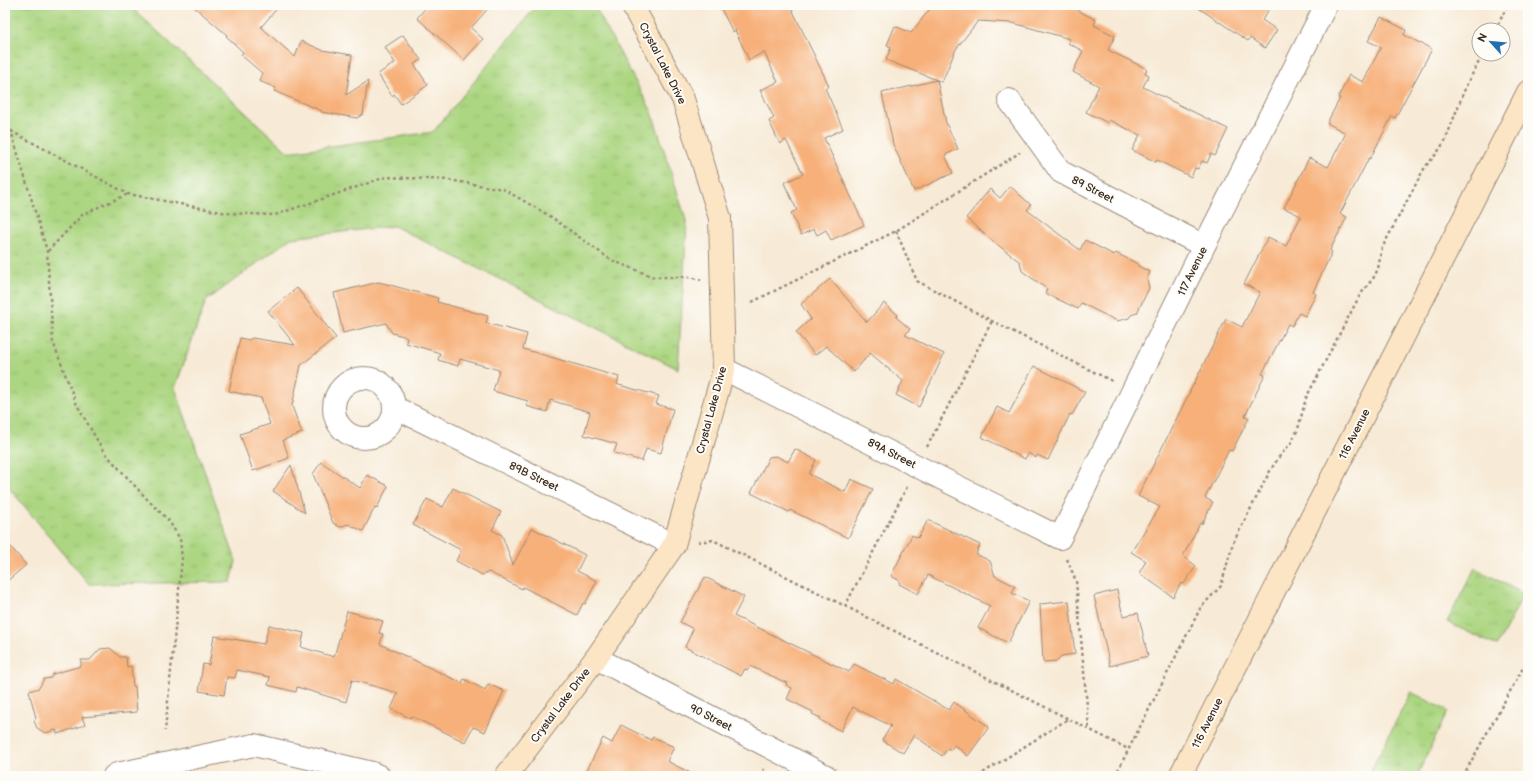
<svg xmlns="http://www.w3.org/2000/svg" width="1533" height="781" viewBox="0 0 1533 781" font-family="'Balsamiq Sans',sans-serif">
<defs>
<pattern id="grass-tufts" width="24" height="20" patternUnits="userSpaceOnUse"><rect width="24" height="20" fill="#acd681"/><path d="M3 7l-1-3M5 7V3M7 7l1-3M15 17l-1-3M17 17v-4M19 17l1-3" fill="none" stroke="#95b86f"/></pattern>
</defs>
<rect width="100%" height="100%" fill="#fdfcf7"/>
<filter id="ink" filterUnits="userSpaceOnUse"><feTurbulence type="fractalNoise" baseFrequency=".025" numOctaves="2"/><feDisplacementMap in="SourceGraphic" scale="8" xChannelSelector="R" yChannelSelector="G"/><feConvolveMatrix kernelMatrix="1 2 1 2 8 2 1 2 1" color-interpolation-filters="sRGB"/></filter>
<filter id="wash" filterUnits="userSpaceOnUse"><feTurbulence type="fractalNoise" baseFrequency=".012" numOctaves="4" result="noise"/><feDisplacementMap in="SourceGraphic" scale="16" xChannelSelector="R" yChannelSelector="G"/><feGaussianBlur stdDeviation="0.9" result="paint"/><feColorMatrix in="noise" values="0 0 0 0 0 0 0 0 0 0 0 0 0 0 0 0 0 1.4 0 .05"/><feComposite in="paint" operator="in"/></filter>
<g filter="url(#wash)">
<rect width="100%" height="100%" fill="#f7ead6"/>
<path fill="url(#grass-tufts)" stroke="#748050" d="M 5,5 L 129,5 L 288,152 L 433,132 L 537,5 L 594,5 L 652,112 L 687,223 L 678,369 L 394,226 L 291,238 L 206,301 L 175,388 L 236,561 L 231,582 L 89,584 L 5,483 Z
M 1475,568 L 1524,594 L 1497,646 L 1447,622 Z
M 1411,692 L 1448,711 L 1417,776 L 1373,776 L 1369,774 Z"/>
<g id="blocks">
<path fill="#f7b079" d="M 192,5 L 280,5 L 261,27 L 295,57 L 301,41 L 322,50 L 352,55 L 346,95 L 368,81 L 363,114 L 357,118 L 321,112 L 322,111 L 274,91 L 276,88 L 259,81 L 262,73 L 241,55 L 243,52 L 226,36 L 227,35 Z
M 428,5 L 491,5 L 471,28 L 483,39 L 464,60 L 417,18 Z
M 719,5 L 790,5 L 829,86 L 825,88 L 843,129 L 824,138 L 864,225 L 831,240 L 826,230 L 817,235 L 814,229 L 801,235 L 791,213 L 797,210 L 784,183 L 803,174 L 786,140 L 780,144 L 769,121 L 774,118 L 760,90 L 778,82 L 764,52 L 749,60 L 735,30 L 733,32 Z
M 933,5 L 1068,5 L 1096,20 L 1094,25 L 1115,36 L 1108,50 L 1147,69 L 1145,73 L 1149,75 L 1143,87 L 1228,129 L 1215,156 L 1211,154 L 1207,163 L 1202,161 L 1198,169 L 1195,168 L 1191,177 L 1157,160 L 1156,162 L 1132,150 L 1140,135 L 1109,120 L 1108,123 L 1086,112 L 1099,86 L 1073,72 L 1083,51 L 1068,43 L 1070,39 L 1013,23 L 978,21 L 956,49 L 942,82 L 886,60 L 891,47 L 887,45 L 895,26 L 911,33 Z
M 1194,5 L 1272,5 L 1262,20 L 1277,30 L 1265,48 L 1250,38 L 1248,41 Z
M 1381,17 L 1406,30 L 1404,35 L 1432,49 L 1395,118 L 1392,116 L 1370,159 L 1369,158 L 1340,214 L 1347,217 L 1330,250 L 1332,252 L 1313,292 L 1316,294 L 1305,316 L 1299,313 L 1292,326 L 1288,324 L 1262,374 L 1265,375 L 1245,416 L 1249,418 L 1232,451 L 1229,450 L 1205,498 L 1213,502 L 1202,524 L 1200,523 L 1183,556 L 1196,566 L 1184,584 L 1181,583 L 1173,597 L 1139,573 L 1146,561 L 1131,552 L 1160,507 L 1138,496 L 1226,319 L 1242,327 L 1260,292 L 1244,284 L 1268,237 L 1286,246 L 1301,216 L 1284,208 L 1309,158 L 1328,167 L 1346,133 L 1327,123 L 1340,98 L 1338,98 L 1349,75 L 1363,82 L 1381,47 L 1368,41 Z
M 403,35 L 421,60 L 414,64 L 428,85 L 401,104 L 394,94 L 392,96 L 378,74 L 395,63 L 385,47 Z
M 937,80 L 946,123 L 958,149 L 945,155 L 953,173 L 914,191 L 893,144 L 882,93 Z
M 1010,186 L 1031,205 L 1027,210 L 1080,250 L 1085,240 L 1114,255 L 1116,253 L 1138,264 L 1138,266 L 1150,272 L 1147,279 L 1149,288 L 1137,313 L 1131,315 L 1129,318 L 1117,321 L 1081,303 L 1078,309 L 1045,293 L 1047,289 L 1022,271 L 1020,262 L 994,242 L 966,218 L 990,189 L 1000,198 Z
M 830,279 L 867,322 L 884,303 L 898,315 L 896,317 L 910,329 L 905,335 L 944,354 L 919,407 L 896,395 L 903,381 L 870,353 L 854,372 L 826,346 L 815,355 L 796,332 L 811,319 L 801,304 Z
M 379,282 L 438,298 L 437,302 L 488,316 L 486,323 L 527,334 L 523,349 L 619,377 L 617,384 L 619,385 L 659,396 L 656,404 L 673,409 L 661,453 L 646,449 L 642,461 L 614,453 L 617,444 L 584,435 L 590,412 L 550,400 L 547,412 L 526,406 L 528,401 L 493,391 L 499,370 L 460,359 L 458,366 L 438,360 L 440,353 L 406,343 L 407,337 L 392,333 L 386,323 L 343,333 L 334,293 Z
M 297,288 L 336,338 L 301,365 L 292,406 L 302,433 L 283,440 L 289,458 L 253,471 L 240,434 L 270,424 L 261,398 L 229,391 L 240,338 L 249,340 L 252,338 L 295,345 L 268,311 Z
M 1034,366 L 1085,392 L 1072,415 L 1070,414 L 1048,460 L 1037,455 L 1036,458 L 1028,453 L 1025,459 L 982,437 L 997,407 L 1009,413 Z
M 795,449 L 816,460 L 809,474 L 845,492 L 851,479 L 873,489 L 848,538 L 790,510 L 789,512 L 751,493 L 769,457 L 776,456 L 788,462 Z
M 321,462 L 360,488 L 367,475 L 388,486 L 377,508 L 375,507 L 363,531 L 348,524 L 340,527 L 333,523 L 313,474 Z
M 291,465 L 305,513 L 273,491 Z
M 453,488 L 501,512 L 492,530 L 502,535 L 513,565 L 532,528 L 585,555 L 577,571 L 597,581 L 585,604 L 583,603 L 577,615 L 523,587 L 522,589 L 489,572 L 482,575 L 475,571 L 456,561 L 461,550 L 413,525 L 427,499 L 443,507 Z
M 928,520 L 980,545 L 976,554 L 990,561 L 995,576 L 1015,586 L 1012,593 L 1029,601 L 1008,643 L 978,628 L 990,606 L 928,575 L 918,594 L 899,584 L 900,581 L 891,576 L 912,535 L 918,538 Z
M 5,540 L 26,565 L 5,583 Z
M 705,577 L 744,597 L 734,616 L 849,672 L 854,664 L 894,684 L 896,679 L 949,710 L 954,702 L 989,727 L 968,756 L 954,745 L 951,750 L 948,748 L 942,756 L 914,735 L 903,753 L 882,740 L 891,726 L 853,707 L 841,731 L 820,720 L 821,718 L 812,714 L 813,712 L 787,699 L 792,688 L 786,685 L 787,683 L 750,666 L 748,670 L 745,669 L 741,676 L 685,647 L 693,629 L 680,622 Z
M 1117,590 L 1123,616 L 1138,613 L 1148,656 L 1110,666 L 1094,596 Z
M 1069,601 L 1075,654 L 1061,656 L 1057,661 L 1043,662 L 1040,604 Z
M 347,611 L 383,621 L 379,633 L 383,634 L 380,644 L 462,683 L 464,679 L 485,690 L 488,684 L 504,691 L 485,732 L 473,727 L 465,742 L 411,716 L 410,718 L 391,709 L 398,693 L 352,680 L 346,702 L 297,687 L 296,692 L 268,685 L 270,677 L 237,670 L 235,678 L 227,677 L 224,695 L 199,691 L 203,664 L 209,665 L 214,636 L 264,644 L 269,625 L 304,633 L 301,647 L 334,657 Z
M 110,648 L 120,657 L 126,657 L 127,667 L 131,666 L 133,686 L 135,686 L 137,712 L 82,717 L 85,725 L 57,734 L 56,730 L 45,733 L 37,728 L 34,721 L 36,718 L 29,691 L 39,688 L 44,679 L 51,678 L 53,674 L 81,666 L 81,660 L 90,660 L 100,649 Z
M 621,725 L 651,740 L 653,737 L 674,747 L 667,761 L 696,776 L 584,776 L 603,738 L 612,743 Z"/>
</g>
</g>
<g filter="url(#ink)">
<use href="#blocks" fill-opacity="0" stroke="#998a7a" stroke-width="1"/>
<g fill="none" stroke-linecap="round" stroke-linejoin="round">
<defs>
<path id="street" d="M 1009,100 L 1061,172 L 1204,246
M 724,369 L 1060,538 L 1204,246 L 1326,5
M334 408a30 30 0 1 1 60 0a30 30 0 1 1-60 0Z
M 394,407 L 674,545
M 596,658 L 826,776
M 114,776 L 117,774 L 254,745 L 372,773 L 379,776"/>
<path id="secondary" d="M 506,776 L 596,658 L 674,545 L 724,369 L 720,218 L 683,99 L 632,5
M 1180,776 L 1528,92"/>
</defs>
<use href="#street" stroke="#998a7a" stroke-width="24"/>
<use href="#secondary" stroke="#998a7a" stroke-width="24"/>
<path stroke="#998a7a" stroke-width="2.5" stroke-dasharray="3 3" stroke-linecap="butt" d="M 1495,30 L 1508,5
M 5,126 L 11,131 L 47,251 L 53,342 L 76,403 L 104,452 L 145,497 L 169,521 L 180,539 L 182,559 L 165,731
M 11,131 L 128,194 L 227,213 L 275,215 L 386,177 L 449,180 L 503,189 L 550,216 L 611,260 L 654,277 L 689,277 L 701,280
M 896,231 L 917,281 L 992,321 L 1114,382
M 48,251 L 83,214 L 128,194
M 752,302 L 896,231 L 1019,153 L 1019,152
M 927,447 L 992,321
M 698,542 L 713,540 L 845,606 L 908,485
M 1067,559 L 1076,581 L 1089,729
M 845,606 L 1128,749
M 462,776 L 462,775 L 478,774
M 760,776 L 764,769
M 978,776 L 1068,719
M 1115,776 L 1201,607 L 1221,586 L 1233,543 L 1270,471 L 1279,457 L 1291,443 L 1298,429 L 1306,398 L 1360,295 L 1374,277 L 1378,269 L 1382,248 L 1425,167 L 1437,153 L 1445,141 L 1466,86 L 1483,54
M 1463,776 L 1528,659"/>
<use href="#street" stroke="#fff" stroke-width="22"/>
<use href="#secondary" stroke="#fce5c4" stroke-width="22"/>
</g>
</g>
<g text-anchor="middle" stroke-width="4" stroke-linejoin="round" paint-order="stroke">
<g font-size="11" fill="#3b2a1e" stroke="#fdfcf7">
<text transform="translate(663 63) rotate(63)" y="4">Crystal Lake Drive</text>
<text transform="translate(1093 189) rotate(27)" y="4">89 Street</text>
<text transform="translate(1192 271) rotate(-64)" y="4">117 Avenue</text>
<text transform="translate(711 410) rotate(-75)" y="4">Crystal Lake Drive</text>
<text transform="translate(1354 434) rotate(-63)" y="4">116 Avenue</text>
<text transform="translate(892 453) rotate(27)" y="4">89A Street</text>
<text transform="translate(534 476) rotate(26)" y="4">89B Street</text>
<text transform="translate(560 705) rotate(-53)" y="4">Crystal Lake Drive</text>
<text transform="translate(711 717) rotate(27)" y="4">90 Street</text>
<text transform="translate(1207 723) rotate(-63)" y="4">116 Avenue</text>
</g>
</g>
<rect width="1533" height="781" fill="none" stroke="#fdfcf7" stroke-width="20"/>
<g transform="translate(1491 42) rotate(297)"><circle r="19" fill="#fdfcf7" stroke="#afa8a0"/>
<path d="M0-3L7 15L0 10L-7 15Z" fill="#1f6fb2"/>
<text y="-6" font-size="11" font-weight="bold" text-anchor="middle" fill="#3b2a1e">N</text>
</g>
</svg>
